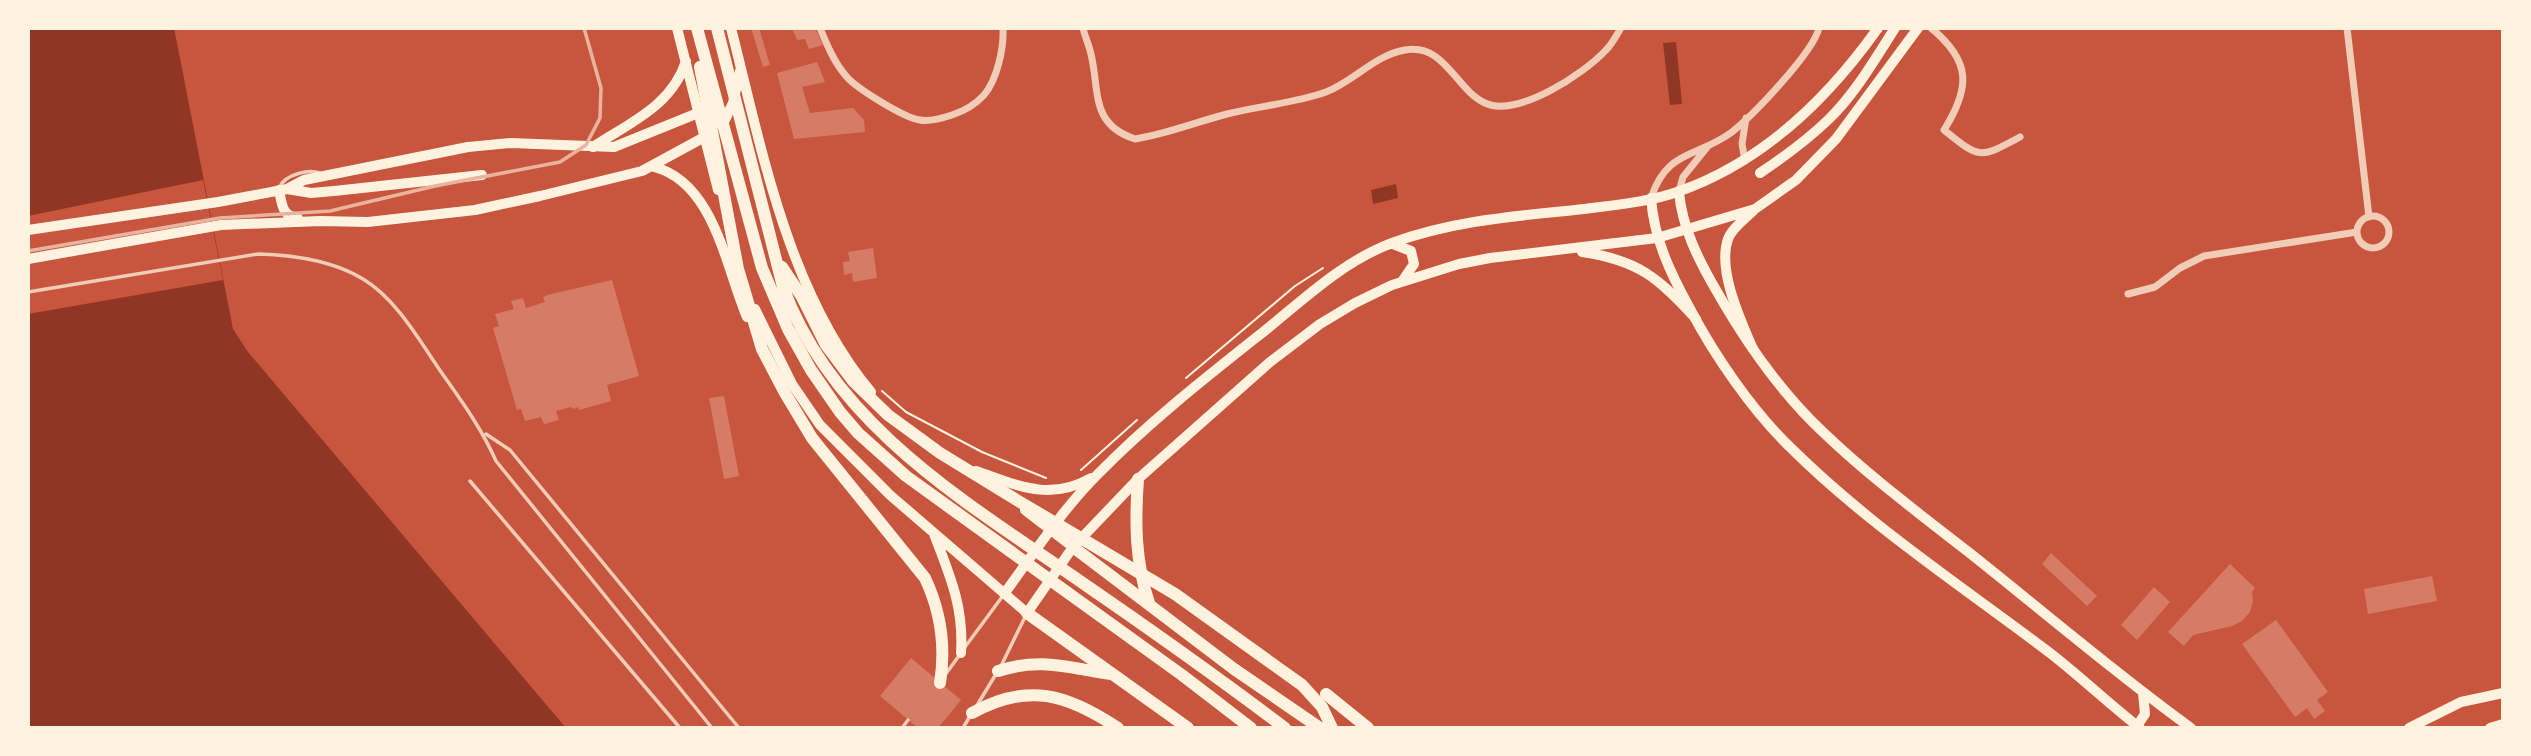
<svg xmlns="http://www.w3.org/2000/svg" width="2531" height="756" viewBox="0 0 2531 756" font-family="'Public Sans',sans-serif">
<rect width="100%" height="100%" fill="#c8553d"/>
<path fill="#8f3625" d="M 28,28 L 174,28 L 233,329 L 248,352 L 566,728 L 28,728 Z
M 1676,42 L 1682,104 L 1670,105 L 1663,43 Z
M 1396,184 L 1398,198 L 1373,204 L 1371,190 Z"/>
<path fill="#c8553d" d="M 203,180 L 223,280 L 28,314 L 28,216 Z"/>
<path fill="#d67c66" d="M 751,28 L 759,28 L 770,65 L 763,67 Z
M 792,28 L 815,28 L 823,45 L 809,49 L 805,39 L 797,40 Z
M 817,62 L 825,82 L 802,87 L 810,113 L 853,108 L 864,120 L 865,132 L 794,139 L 777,73 Z
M 873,248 L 877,278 L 853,282 L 852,273 L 844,275 L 843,262 L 850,261 L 848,252 Z
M 612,280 L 639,376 L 607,385 L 611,401 L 579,410 L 578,407 L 574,409 L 571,407 L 556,411 L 559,420 L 544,424 L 541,417 L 525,421 L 521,409 L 517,410 L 493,328 L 499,326 L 495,314 L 514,309 L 511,301 L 523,298 L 526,308 L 545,302 L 543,297 L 547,295 Z
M 724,396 L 739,476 L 724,479 L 709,398 Z
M 2051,553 L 2097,596 L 2087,606 L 2042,564 Z
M 2230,564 L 2255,588 L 2252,592 L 2253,601 L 2250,612 L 2242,621 L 2232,626 L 2193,635 L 2184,646 L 2168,632 Z
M 2432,576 L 2437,601 L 2368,614 L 2364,589 Z
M 2154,587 L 2170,602 L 2137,640 L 2121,625 Z
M 2276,620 L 2328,692 L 2317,700 L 2325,711 L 2314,719 L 2307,708 L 2295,717 L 2242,644 Z
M 911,658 L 961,700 L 938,728 L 918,728 L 880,696 Z"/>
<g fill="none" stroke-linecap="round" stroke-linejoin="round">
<path stroke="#fff3e0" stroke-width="2" d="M 1186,378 L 1295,286 L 1323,268
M 882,391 L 906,412 L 982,452 L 1046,478
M 1081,470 L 1137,420"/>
<path stroke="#f1ccb7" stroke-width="3.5" d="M 279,188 C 285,174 310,168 323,174
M 28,292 L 258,254 C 294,255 332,260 363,279 C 396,299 418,338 439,369 C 460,399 481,427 496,461 L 712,728
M 486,434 L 510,450 L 739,728
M 470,481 L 680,728
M 965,647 L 1002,597
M 1000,668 L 1026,615
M 945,675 L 961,653
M 976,707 L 996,674
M 902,728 L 908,720
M 963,728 L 970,716"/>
<path stroke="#f1ccb7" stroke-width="7" d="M 820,28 C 827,45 834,62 846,76 C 856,88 904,118 920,120 C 930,122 943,118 952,115 C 964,111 975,105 984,95 C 997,80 1004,48 1003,28
M 1083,28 C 1085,37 1089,45 1091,54 C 1100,92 1090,124 1135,139 C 1167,134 1196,122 1227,114 C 1259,106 1295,103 1326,92 C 1354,81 1375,55 1405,50 C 1445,43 1455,89 1485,103 C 1517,118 1584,74 1606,50 C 1612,44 1616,36 1621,28
M 1931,28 C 1971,61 1971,87 1944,130 C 1980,159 1979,159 2020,137
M 2347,28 L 2369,217
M 1745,161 L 1742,144 L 1746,118
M 1679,191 L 1683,177 L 1708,146
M 1651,198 C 1667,149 1697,158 1732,132 C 1753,115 1813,53 1819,28
M2357 232a16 16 0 1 1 32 0a16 16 0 1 1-32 0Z
M 2128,294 L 2155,287 L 2180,268 L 2204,256 L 2357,232"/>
<path stroke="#fff3e0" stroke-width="10" d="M 722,126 L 733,103 L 740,71
M 287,189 L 311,193 L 334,191 L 482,175
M 279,190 C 282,205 282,216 298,218
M 1679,192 C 1682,227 1698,259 1716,290 C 1745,341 1781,393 1824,433 C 1870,477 1921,515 1971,554 C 2044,612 2115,673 2191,728
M 1651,198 C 1654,239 1670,272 1689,307 C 1714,355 1753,412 1792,449 C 1870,526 1963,587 2050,653 C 2081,677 2109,704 2140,728
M 28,230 L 218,202 L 287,189 L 304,180 L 468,147 L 511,143 L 614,147 L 703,111
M 28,259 L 221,225 L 320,221 L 368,222 L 475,210 L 540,196 L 642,171 L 710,134
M 2137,726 L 2145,714 L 2143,693
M 2409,728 L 2461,702 L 2503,693
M 2490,728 L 2503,724"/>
<path stroke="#fff3e0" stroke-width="10" d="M 677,28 L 718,190
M 731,28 C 762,150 788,293 871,392
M 593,147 C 629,123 672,106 686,61
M 654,167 C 714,182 726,268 747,317
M 1760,173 C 1784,157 1807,140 1828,120 C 1855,94 1875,59 1895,28
M 1753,211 C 1745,219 1732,228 1728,239 C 1717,270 1741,321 1753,349
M 1393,244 L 1411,251 L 1414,264 L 1403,280
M 1582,252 C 1638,260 1659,278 1696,319
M 755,309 L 792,384 L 820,425 L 890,495 L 1027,613 L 1073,547 L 1138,479 L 1270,362 L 1320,324 L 1355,303 L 1392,285 L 1459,264 L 1490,258 L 1657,238 L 1755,209 L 1796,180 L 1836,139 L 1918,28
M 976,471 C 1017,485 1049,502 1091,478
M 1025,510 L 1073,547
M 934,534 C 950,576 964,607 961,653
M 1004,594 C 1034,553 1062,510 1098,474 C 1150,421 1209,375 1267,329 C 1306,297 1344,261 1392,243 C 1454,220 1519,216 1584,209 C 1615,205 1650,202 1680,191 C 1764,161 1827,100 1878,28"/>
<path stroke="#fff3e0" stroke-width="12" d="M 697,28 L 762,268 L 788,329 L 811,370 L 840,412 L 858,433 L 906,476 L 1182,675 L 1251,728
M 717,28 L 783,287 C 834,427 971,505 1087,586 C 1154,632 1220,679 1285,728
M 700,67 L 738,269 L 762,349 L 785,393 L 812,438 L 925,578 C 941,612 946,646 940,683
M 782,267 L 802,297 L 826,345 L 853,381 L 888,415 L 940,453 L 1015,499 L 1175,594 L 1302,685 L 1322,707 L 1332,728
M 1138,479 C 1135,522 1135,561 1149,603
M 1073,547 L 1234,669 L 1320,728
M 1027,613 L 1188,728
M 998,671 C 1041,657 1068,668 1111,674
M 1326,694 L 1368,728
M 972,713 C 1028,682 1067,694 1118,728"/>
<path stroke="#e9b49f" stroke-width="3.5" d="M 28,251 L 220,218 L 330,211 L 435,186 L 560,162 L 586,145 L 600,118 L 601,88 L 584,28"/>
</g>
<rect width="2531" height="756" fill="none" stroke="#fff3e0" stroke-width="60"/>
</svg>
